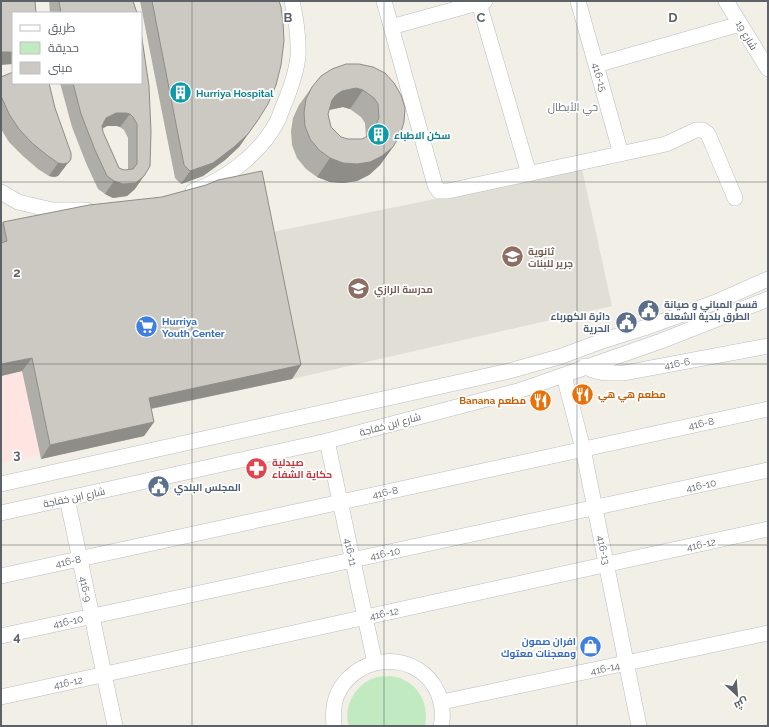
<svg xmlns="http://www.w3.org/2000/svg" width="769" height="727" viewBox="0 0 769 727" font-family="Raleway,Cairo,sans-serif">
<rect width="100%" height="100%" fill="#f1efe6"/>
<path fill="#e1ded5" d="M 582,169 L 612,306 L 292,379 L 263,234 Z"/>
<path fill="#fee5e2" d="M 1,275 L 40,455 L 1,463 Z"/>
<path fill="#c1eac1" d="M 390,676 C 394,677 398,677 402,679 C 421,687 429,707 425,726 L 349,726 C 342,706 357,682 377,677 C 381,676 386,677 390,676 Z"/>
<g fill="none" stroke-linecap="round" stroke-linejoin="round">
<defs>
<path id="minor" d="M 384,1 L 435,185 L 439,191 L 448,191 L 666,144 L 696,130 L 703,130 L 708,134 L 735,198
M 578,1 L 621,154
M 726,1 L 768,69
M 479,3 L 529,174
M 391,27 L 485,1
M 596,65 L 740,24
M 193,191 C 227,179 261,153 278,120 C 281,112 284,104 287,97 C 292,84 297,70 298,56 C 299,37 296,19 292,1
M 1,192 L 18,202 L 52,210 L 87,210
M 585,366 C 595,374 612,373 624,373 L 768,346
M 564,376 L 583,449 L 639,726
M 327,441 L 375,663
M 1,484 L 509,371 L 559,357 L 605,340 L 650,326 L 716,302 L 768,279
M 67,498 L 115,726
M 1,513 L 327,441 L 518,391 L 661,341 L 768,299
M 1,576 L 768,409
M 1,636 L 768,470
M 1,697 L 768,529
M 442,702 L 768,633
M 334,726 C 333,715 333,703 338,693 C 358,652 419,650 438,693 C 442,704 444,715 441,726"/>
</defs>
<use href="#minor" stroke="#b8bcc1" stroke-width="16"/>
<use href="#minor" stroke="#fff" stroke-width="15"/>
</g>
<path fill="#afada8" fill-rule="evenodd" d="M 49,1 L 133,1 L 137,13 L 50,13 Z
M 140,1 L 279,1 L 249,133 L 239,147 L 225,160 L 203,176 L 181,184 L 175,178 Z
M 373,67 L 393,147 L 380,165 L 369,175 L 357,181 L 343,183 L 330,182 L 317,177 L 306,169 L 297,158 L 292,145 L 291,131 L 293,118 L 299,105 L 312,87 ZM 343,107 L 350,109 L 361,117 L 365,123 L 366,137 L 362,139 L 348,139 L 341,137 L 331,127 L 328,114 L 329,110 Z
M 1,77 L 55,108 L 71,159 L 58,176 L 54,177 L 49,176 L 38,169 L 23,156 L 9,142 L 1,129 Z
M 60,83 L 141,83 L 149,86 L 135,189 L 127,196 L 113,198 L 105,194 L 98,189 L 86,163 L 72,127 ZM 107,126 L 117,126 L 120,127 L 124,130 L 128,138 L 128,170 L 124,170 L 119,168 L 103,132 L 102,129 Z
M 3,222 L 301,365 L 292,379 L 151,409 L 154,422 L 144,436 L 41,459 L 22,371 L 1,376 L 1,224 Z"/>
<path fill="#8f8d88" d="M 1,52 L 13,52 L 13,64 L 1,65 Z
M 356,88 L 363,90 L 350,109 L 343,107 L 329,110 L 332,100 L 336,95 L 342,91 Z
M 116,113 L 126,113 L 130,114 L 120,127 L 117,126 L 107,126 L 97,131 L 106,118 Z
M 258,120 L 239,147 L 225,160 L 203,176 L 181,184 L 190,171 Z
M 393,147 L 380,165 L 369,175 L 357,181 L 343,183 L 330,182 L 317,177 L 330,158 Z
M 71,159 L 58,176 L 54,177 L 49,176 L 58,163 Z
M 144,176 L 135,189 L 127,196 L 113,198 L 105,194 L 114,181 Z
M 32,358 L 22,371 L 1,376 L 1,364 Z
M 301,365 L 292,379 L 139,411 L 149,398 Z
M 154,422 L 144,436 L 41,459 L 50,445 Z"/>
<path fill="#ccc9c3" stroke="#8f8d88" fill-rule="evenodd" d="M 1,1 L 35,1 L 36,13 L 13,13 L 13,52 L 1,52 Z
M 59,1 L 133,1 L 137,13 L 61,13 Z
M 152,1 L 279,1 L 281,7 L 283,22 L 284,41 L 281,65 L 276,85 L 268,104 L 258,120 L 248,134 L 234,147 L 213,163 L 190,171 L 184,165 Z
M 141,32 L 149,86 L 151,132 L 150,166 L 144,176 L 136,183 L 123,184 L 114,181 L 107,176 L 95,150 L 81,114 L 73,83 L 141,83 ZM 116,113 L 126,113 L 130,114 L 133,117 L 137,124 L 137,164 L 133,169 L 124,170 L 119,168 L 103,132 L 102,126 L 106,118 Z
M 346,64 L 359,64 L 373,67 L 385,73 L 394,83 L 401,95 L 405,108 L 404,122 L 400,135 L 393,147 L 382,156 L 370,162 L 357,164 L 343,163 L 330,158 L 319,150 L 310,139 L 305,126 L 304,113 L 306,99 L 312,87 L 321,76 L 332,69 ZM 356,88 L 363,90 L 374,98 L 378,104 L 379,118 L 373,131 L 368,136 L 362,139 L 348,139 L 341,137 L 331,127 L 328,114 L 332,100 L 336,95 L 342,91 Z
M 13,72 L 13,83 L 49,83 L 55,108 L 71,153 L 71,159 L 68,163 L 63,164 L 58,163 L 48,156 L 32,143 L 19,129 L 9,114 L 1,96 L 1,77 Z
M 262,171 L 301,365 L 149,398 L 154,422 L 50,445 L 32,358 L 1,364 L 1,243 L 7,241 L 3,222 L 89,205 L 162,197 L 206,185 L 218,180 Z"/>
<path fill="none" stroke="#5d6268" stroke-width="1" stroke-opacity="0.55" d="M 192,1 L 192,726M 384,1 L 384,726M 577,1 L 577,726M 1,182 L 768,182M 1,364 L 768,364M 1,545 L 768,545"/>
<defs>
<symbol id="building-disc" viewBox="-11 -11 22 22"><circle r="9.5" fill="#0f9aa8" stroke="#fff"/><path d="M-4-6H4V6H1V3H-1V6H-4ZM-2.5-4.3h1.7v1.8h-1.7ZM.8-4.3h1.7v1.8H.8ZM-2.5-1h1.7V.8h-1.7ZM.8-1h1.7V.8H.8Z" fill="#fff"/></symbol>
<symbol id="school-disc" viewBox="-11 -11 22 22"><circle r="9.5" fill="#8d6e63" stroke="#fff"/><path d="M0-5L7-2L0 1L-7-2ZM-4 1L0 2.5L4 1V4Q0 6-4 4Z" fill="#fff"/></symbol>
<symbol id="civic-disc" viewBox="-11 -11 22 22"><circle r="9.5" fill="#5c6f8a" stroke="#fff"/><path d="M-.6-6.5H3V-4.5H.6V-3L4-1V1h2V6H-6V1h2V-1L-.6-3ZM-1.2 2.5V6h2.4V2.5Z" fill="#fff"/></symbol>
<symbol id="supermarket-disc" viewBox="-11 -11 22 22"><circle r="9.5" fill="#3f7fe0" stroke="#fff"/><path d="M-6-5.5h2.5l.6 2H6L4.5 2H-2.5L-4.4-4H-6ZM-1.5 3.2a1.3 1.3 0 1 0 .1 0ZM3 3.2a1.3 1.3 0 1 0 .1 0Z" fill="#fff"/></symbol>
<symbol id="restaurant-disc" viewBox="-11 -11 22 22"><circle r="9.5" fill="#e8710a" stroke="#fff"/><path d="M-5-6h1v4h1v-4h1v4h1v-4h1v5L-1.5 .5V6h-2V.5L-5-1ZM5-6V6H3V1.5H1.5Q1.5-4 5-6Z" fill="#fff"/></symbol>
<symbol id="pharmacy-disc" viewBox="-11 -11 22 22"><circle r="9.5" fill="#e0444e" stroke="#fff"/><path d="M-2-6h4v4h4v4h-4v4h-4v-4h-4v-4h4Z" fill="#fff"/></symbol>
<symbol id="shop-disc" viewBox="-11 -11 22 22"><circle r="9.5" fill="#3f7fe0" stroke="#fff"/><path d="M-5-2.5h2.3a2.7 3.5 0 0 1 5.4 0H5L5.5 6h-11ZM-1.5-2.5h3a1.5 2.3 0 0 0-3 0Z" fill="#fff"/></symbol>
</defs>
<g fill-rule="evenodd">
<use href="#building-disc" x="168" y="80" width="25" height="25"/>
<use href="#building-disc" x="366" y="122" width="25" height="25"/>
<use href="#school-disc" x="500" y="244" width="25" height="25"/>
<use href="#school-disc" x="346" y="276" width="25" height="25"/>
<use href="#civic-disc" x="636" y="298" width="25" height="25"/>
<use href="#civic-disc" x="614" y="310" width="25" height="25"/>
<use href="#supermarket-disc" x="134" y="314" width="25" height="25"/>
<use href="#restaurant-disc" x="570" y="382" width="25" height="25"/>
<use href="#restaurant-disc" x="528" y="388" width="25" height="25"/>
<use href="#pharmacy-disc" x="244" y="456" width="25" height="25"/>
<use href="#civic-disc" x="146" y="474" width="25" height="25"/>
<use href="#shop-disc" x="578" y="634" width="25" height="25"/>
</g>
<g text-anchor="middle" stroke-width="3.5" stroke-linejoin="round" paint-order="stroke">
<g font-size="10" fill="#5d6268" stroke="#fff">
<text transform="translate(747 35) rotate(59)" y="4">شارع 19</text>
<text transform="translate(600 77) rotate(74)" y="4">416-15</text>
<text transform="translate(677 363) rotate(-10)" y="4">416-6</text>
<text transform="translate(701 423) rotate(-12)" y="4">416-8</text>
<text transform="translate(390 424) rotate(-15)" y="4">شارع ابن خفاجة</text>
<text transform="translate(701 485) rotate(-12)" y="4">416-10</text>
<text transform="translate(385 492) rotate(-12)" y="4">416-8</text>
<text transform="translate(74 497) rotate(-12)" y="4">شارع ابن خفاجة</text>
<text transform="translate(701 544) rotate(-12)" y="4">416-12</text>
<text transform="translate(604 550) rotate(78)" y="4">416-13</text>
<text transform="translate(351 552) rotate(78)" y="4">416-11</text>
<text transform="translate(385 553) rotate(-12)" y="4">416-10</text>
<text transform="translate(68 561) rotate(-12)" y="4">416-8</text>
<text transform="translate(86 589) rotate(78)" y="4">416-9</text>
<text transform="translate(384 613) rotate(-12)" y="4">416-12</text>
<text transform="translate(68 621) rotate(-12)" y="4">416-10</text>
<text transform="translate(605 668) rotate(-12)" y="4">416-14</text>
<text transform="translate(68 682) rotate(-12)" y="4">416-12</text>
</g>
<g font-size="10" font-weight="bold" fill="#0d838f" stroke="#fff" text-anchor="start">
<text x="196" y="97">Hurriya Hospital</text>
<text x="394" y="139">سكن الاطباء</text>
</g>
<g font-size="10" font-weight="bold" fill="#785e54" stroke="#fff" text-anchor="start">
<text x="528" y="255">ثانوية<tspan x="528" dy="12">جرير للبنات</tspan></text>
<text x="374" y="293">مدرسة الرازي</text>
</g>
<g font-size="10" font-weight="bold" fill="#4e5e75" stroke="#fff" text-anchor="start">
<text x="664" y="308">قسم المباني و صيانة<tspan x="664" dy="12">الطرق بلدية الشعلة</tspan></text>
<text x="610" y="320" text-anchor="end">دائرة الكهرباء<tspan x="610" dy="12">الحرية</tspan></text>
<text x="174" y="491">المجلس البلدي</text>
</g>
<g font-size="10" font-weight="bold" fill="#366cbe" stroke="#fff" text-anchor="start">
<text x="162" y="325">Hurriya<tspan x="162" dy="12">Youth Center</tspan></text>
<text x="576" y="645" text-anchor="end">افران صمون<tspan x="576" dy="12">ومعجنات معتوكَ</tspan></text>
</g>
<g font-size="10" font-weight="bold" fill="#c56008" stroke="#fff" text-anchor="start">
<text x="598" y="398">مطعم هي هي</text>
<text x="526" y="404" text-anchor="end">Banana مطعم</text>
</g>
<g font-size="10" font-weight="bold" fill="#be3a42" stroke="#fff" text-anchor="start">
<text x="272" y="466">صيدلية<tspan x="272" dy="12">حكاية الشفاء</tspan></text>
</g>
<g font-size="11" fill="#6e747a" stroke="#fff">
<text x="573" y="111">حي الأبطال</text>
</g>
</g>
<g font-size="13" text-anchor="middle" font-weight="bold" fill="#5d6268" stroke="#fff" stroke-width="3.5" stroke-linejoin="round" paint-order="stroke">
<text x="288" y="22">B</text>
<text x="481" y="22">C</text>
<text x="673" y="22">D</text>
<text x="17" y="277">2</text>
<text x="17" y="459">3</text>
<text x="17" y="641">4</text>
</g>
<rect width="769" height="727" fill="none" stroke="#5d6268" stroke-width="4"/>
<rect x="12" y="12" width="130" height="72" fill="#ffffff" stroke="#bec0c3"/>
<rect x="20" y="25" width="20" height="6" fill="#ffffff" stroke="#bec0c3"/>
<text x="48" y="32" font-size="12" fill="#5d6268">طريق</text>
<rect x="20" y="42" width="20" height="12" fill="#c1eac1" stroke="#bec0c3"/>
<text x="48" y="52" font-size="12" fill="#5d6268">حديقة</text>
<rect x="20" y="62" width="20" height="12" fill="#ccc9c3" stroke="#bec0c3"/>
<text x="48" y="72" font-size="12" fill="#5d6268">مبنى</text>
<g transform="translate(737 695) rotate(154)" stroke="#ffffff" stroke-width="3" paint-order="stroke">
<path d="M0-3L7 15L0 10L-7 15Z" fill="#5d6268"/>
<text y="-6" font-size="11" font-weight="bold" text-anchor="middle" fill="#5d6268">ش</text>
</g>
</svg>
